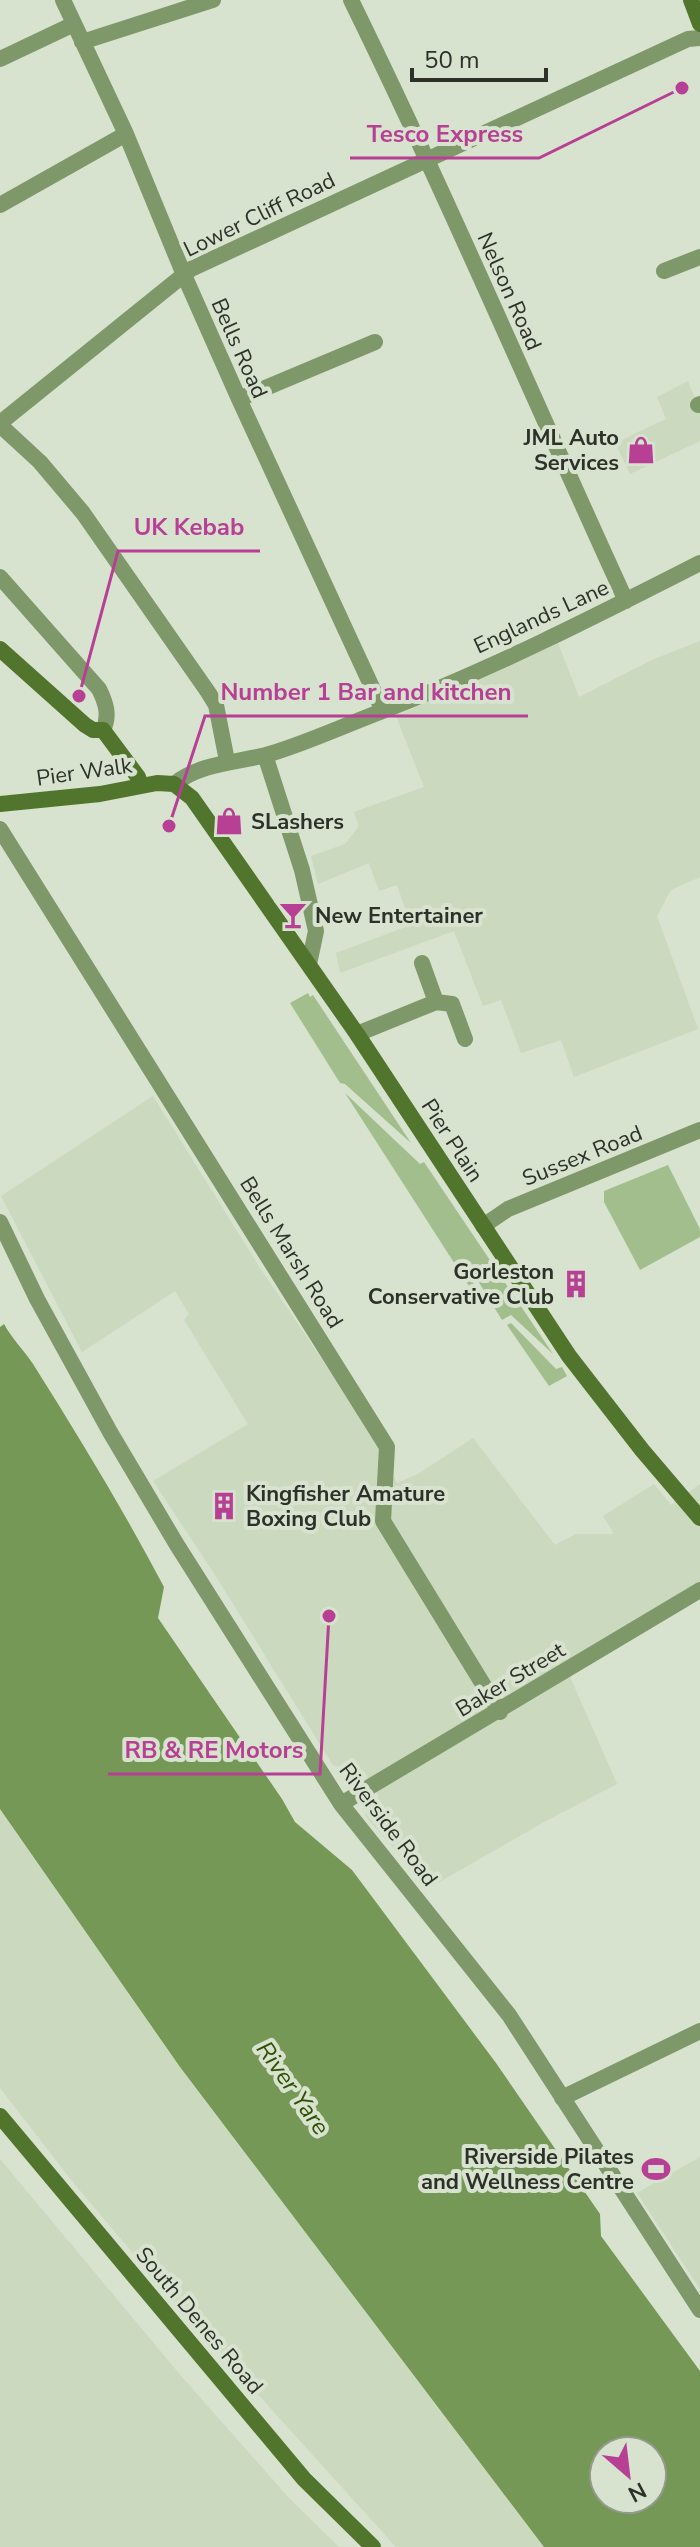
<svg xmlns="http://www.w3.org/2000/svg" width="700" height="2547" viewBox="0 0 700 2547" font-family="'Nunito Sans',sans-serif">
<rect width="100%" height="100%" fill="#d7e2cf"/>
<path fill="#cbd9bf" d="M 688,381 L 700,411 L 700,441 L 630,474 L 615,443 L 666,419 L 657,397 Z
M 700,641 L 700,877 L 671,890 L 657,916 L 698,1029 L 574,1077 L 561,1040 L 521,1053 L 501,1000 L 483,1006 L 454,931 L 340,973 L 336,953 L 411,925 L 397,885 L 379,891 L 369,863 L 318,884 L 311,856 L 345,844 L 359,826 L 354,812 L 424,787 L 396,716 L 558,643 L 579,697 L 654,659 Z
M 153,1096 L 260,1268 L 366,1424 L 397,1483 L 418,1474 L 473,1438 L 555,1545 L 576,1534 L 614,1534 L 603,1516 L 654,1484 L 671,1505 L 700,1484 L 700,1587 L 698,1583 L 688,1588 L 564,1663 L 617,1784 L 544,1822 L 429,1888 L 365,1816 L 368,1803 L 379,1796 L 365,1774 L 333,1765 L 217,1578 L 153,1481 L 248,1424 L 184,1320 L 189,1314 L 175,1291 L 82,1352 L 1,1196 Z
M 0,1809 L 180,2067 L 544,2547 L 396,2547 L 169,2296 L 72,2181 L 0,2088 Z
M 700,2157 L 700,2289 L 637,2193 Z
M 0,2159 L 182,2377 L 289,2498 L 339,2547 L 0,2547 Z"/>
<path fill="#a3be8d" d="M 308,993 L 310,997 L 313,995 L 411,1143 L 345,1084 L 340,1083 L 290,1003 Z
M 345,1093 L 420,1164 L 424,1162 L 553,1354 L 511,1315 L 502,1320 L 478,1281 L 469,1286 Z
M 668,1165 L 700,1229 L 700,1237 L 640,1270 L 604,1202 L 604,1191 Z
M 511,1323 L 556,1369 L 562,1367 L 567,1376 L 549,1386 L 507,1325 Z"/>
<path fill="#769856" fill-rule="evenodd" d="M 4,1324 C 12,1339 24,1350 33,1364 C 79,1437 124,1511 164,1587 L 158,1618 L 282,1799 L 295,1822 L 352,1870 L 496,2063 L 600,2214 L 601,2236 L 700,2371 L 700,2547 L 544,2547 L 180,2067 L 0,1809 L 0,1327 ZM 604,2451 L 652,2451 L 652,2499 L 604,2499 Z"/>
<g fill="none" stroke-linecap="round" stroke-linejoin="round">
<path stroke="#7f9869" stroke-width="16" d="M 63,0 L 126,134 L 184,275 L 239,399 L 383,711
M 351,0 C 448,198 534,400 626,601
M 82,42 L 213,0
M 0,59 L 74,24
M 0,205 L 126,134
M 664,271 L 700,257
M 239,399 L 375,342
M 698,405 L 700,404
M 0,423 L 191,269 L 688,39 L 700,38
M 0,425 L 40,462 L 83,513 L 208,692 L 216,705 L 227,761
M 0,577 L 99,689 C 106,703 110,716 103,730
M 265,755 L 302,870 L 316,931 L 309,964
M 174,784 C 201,763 234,763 266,755 C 304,744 343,726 380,712 C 490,670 596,616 700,563
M 0,829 L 387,1447 L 383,1521 L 500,1712
M 422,963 L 436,1002
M 357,1034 L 436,1002 L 452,1004 L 465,1039
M 0,1222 L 37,1299 L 110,1432 L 177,1545 L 341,1804 L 509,2015 L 700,2310
M 483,1226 L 508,1209 L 700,1130
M 341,1804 L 700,1590
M 562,2098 L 700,2031"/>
<path stroke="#51752c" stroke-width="16" d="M 691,0 L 700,24
M 0,649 L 85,725 L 93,730 L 103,730 L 138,777 L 141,785
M 0,804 L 100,794 L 157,783 L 174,784 L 192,798 L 357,1034 L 569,1356 L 642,1450 L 700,1518
M 0,2116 L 304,2479 L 373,2547"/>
</g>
<defs>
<symbol id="shop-bare" viewBox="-9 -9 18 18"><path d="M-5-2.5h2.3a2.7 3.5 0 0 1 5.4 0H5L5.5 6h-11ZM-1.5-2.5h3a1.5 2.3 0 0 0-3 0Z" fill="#b73f94" stroke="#d7e2cf" stroke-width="2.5" paint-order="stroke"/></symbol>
<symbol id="bar-bare" viewBox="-9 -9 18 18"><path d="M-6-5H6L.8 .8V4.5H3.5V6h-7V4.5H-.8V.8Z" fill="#b73f94" stroke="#d7e2cf" stroke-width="2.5" paint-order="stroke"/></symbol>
<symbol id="building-bare" viewBox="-9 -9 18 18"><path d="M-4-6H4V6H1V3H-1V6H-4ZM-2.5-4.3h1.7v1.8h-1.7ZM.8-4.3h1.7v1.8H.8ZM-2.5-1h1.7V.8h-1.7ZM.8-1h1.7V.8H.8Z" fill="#b73f94" stroke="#d7e2cf" stroke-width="2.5" paint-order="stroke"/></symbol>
<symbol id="stadium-bare" viewBox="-9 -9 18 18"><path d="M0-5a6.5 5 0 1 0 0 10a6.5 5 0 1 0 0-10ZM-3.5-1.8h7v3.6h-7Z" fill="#b73f94" stroke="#d7e2cf" stroke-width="2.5" paint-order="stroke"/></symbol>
</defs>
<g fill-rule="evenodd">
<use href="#shop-bare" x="621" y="430" width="40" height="40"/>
<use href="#shop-bare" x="209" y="801" width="40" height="40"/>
<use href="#bar-bare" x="273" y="895" width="40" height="40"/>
<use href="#building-bare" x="556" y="1264" width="40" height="40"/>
<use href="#building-bare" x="204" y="1486" width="40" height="40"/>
<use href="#stadium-bare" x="636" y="2149" width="40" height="40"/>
</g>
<g text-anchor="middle" stroke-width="8" stroke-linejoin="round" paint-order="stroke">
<g font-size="22" fill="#2d3129" stroke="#d7e2cf">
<text transform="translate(259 214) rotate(-26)" y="8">Lower Cliff Road</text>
<text transform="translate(510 291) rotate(66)" y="8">Nelson Road</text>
<text transform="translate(240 348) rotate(66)" y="8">Bells Road</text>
<text transform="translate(541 616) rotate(-25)" y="8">Englands Lane</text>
<text transform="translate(84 771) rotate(-8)" y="8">Pier Walk</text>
<text transform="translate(453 1140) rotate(57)" y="8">Pier Plain</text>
<text transform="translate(582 1155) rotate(-22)" y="8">Sussex Road</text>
<text transform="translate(292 1252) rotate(58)" y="8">Bells Marsh Road</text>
<text transform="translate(510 1679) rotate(-31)" y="8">Baker Street</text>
<text transform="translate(389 1824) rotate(53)" y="8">Riverside Road</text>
<text transform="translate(200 2320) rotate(50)" y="8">South Denes Road</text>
</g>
<g font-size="22" font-weight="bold" fill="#2d3129" stroke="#d7e2cf" text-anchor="end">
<text x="619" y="445">JML Auto<tspan x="619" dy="25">Services</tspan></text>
<text x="251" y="829" text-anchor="start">SLashers</text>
<text x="315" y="923" text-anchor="start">New Entertainer</text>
<text x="554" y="1279">Gorleston<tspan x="554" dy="25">Conservative Club</tspan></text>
<text x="246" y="1501" text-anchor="start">Kingfisher Amature<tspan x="246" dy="25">Boxing Club</tspan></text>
<text x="634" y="2164">Riverside Pilates<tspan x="634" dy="25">and Wellness Centre</tspan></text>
</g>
<g font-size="24" font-style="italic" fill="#2f4f02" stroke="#d7e2cf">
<text transform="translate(293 2088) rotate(55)" y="8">River Yare</text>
</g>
</g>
<path fill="none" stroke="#b73f94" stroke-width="3" d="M682 88L539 158H350M79 696L118 551H260M169 826L205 716H528M329 1616L320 1774H108"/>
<g fill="#b73f94" stroke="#d7e2cf" stroke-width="3">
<circle cx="682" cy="88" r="8"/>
<circle cx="79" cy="696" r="8"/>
<circle cx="169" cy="826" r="8"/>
<circle cx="329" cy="1616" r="8"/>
</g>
<g font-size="24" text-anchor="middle" font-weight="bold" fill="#b73f94" stroke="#d7e2cf" stroke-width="8" stroke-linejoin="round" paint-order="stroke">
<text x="445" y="142">Tesco Express</text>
<text x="189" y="535">UK Kebab</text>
<text x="366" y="700">Number 1 Bar and kitchen</text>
<text x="214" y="1758">RB &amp; RE Motors</text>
</g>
<g transform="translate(628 2475) rotate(152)"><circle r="38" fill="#d7e2cf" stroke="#939b8d" stroke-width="2"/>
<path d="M0-6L14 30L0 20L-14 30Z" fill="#b73f94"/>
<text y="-12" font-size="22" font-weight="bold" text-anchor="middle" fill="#2d3129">N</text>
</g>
<path d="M412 68v12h134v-12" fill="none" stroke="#2d3129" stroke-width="4"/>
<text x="424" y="68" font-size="24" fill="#2d3129" stroke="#d7e2cf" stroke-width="6" paint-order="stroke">50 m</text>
</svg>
